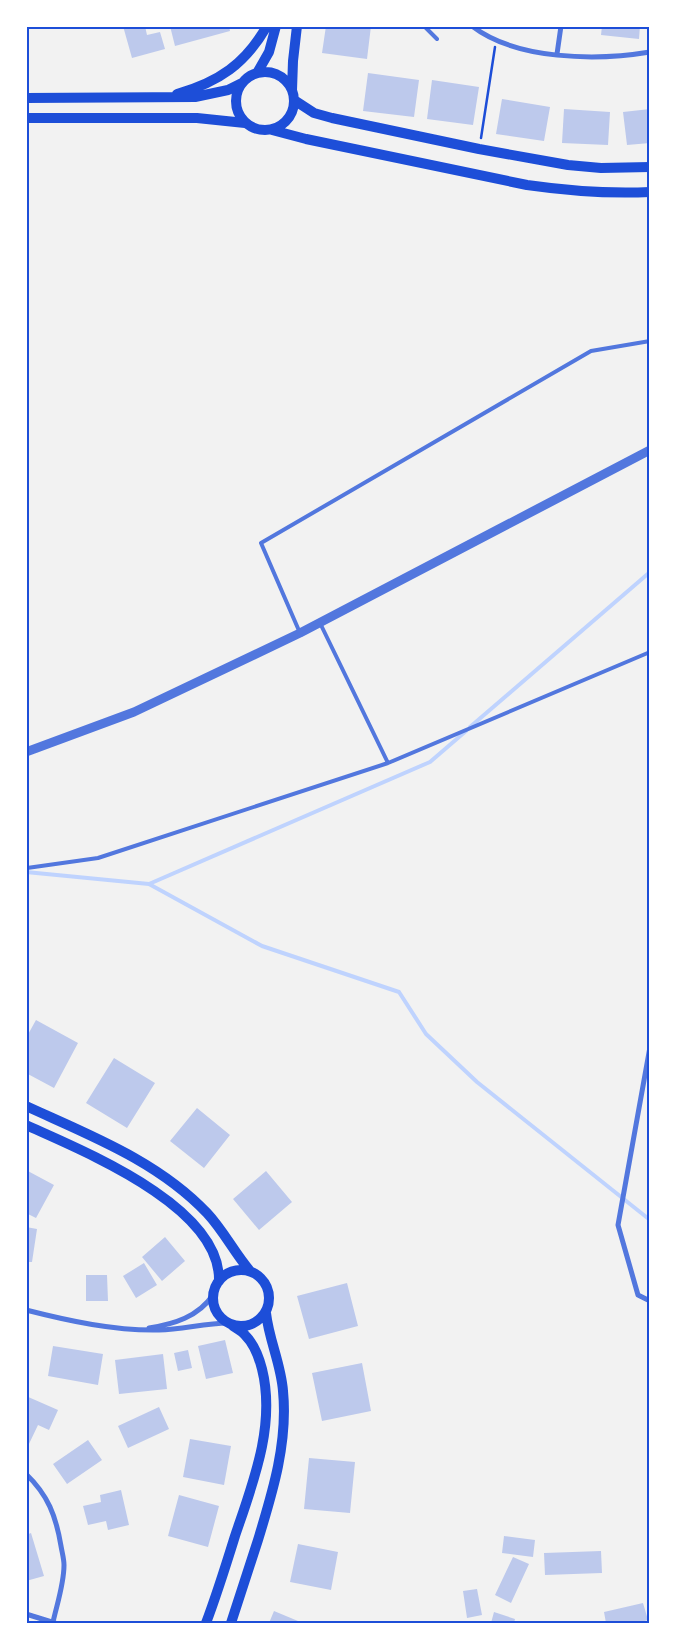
<svg xmlns="http://www.w3.org/2000/svg" width="676" height="1649" viewBox="0 0 676 1649" font-family="'Playfair Display',serif">
<rect width="100%" height="100%" fill="#f2f2f2"/>
<g fill="none" stroke-linecap="round" stroke-linejoin="round">
<path stroke="#bfd3fe" stroke-width="4" d="M 470,727 L 650,572
M 26,872 L 149,884 L 430,762 L 466,731
M 149,884 L 262,946 L 399,992 L 426,1034 L 477,1082 L 650,1220"/>
</g>
<path fill="#bdc9ec" d="M 123,26 L 145,26 L 147,35 L 160,32 L 165,49 L 132,58 Z
M 170,26 L 229,26 L 230,31 L 175,46 Z
M 326,26 L 371,26 L 367,59 L 322,53 Z
M 602,26 L 640,26 L 639,39 L 601,35 Z
M 368,73 L 419,80 L 414,117 L 363,111 Z
M 432,80 L 479,87 L 473,125 L 427,119 Z
M 502,99 L 550,107 L 544,141 L 496,134 Z
M 564,109 L 610,112 L 608,145 L 562,143 Z
M 650,109 L 650,143 L 627,145 L 623,112 Z
M 36,1020 L 78,1043 L 54,1088 L 26,1073 L 26,1038 Z
M 114,1058 L 155,1083 L 127,1128 L 86,1103 Z
M 197,1108 L 230,1135 L 204,1168 L 170,1141 Z
M 26,1170 L 54,1185 L 36,1218 L 26,1213 Z
M 266,1171 L 292,1202 L 259,1230 L 233,1199 Z
M 26,1227 L 37,1229 L 32,1262 L 26,1262 Z
M 165,1237 L 185,1261 L 162,1281 L 142,1257 Z
M 144,1263 L 157,1285 L 136,1298 L 123,1276 Z
M 86,1275 L 107,1275 L 108,1301 L 86,1301 Z
M 347,1283 L 358,1326 L 309,1339 L 297,1296 Z
M 225,1340 L 233,1373 L 206,1379 L 198,1346 Z
M 53,1346 L 103,1354 L 98,1385 L 48,1376 Z
M 188,1350 L 192,1368 L 178,1371 L 174,1353 Z
M 163,1354 L 167,1389 L 119,1394 L 115,1360 Z
M 362,1363 L 371,1411 L 322,1421 L 312,1373 Z
M 26,1396 L 58,1410 L 49,1430 L 38,1425 L 28,1446 L 26,1445 Z
M 159,1407 L 169,1429 L 128,1448 L 118,1426 Z
M 190,1439 L 231,1446 L 224,1485 L 183,1477 Z
M 88,1440 L 102,1460 L 67,1484 L 53,1464 Z
M 309,1458 L 355,1462 L 350,1513 L 304,1509 Z
M 121,1490 L 129,1525 L 108,1530 L 106,1521 L 88,1525 L 83,1506 L 101,1502 L 100,1495 Z
M 179,1495 L 219,1506 L 208,1547 L 168,1536 Z
M 31,1533 L 44,1576 L 26,1581 L 26,1535 Z
M 504,1536 L 535,1540 L 533,1557 L 502,1553 Z
M 298,1544 L 338,1552 L 331,1590 L 290,1582 Z
M 601,1551 L 602,1573 L 545,1575 L 544,1553 Z
M 513,1557 L 529,1564 L 511,1603 L 495,1595 Z
M 477,1589 L 482,1615 L 467,1618 L 463,1591 Z
M 643,1603 L 648,1620 L 638,1623 L 606,1623 L 604,1612 Z
M 274,1611 L 298,1621 L 298,1623 L 269,1623 Z
M 494,1612 L 515,1619 L 514,1623 L 491,1623 Z"/>
<g fill="none" stroke-linecap="round" stroke-linejoin="round">
<path stroke="#1d4ed8" stroke-width="2.5" d="M 481,138 L 495,47"/>
<path stroke="#5277de" stroke-width="4" d="M 424,26 L 437,39
M 320,623 L 388,763
M 300,633 L 261,543 L 591,351 L 650,341
M 27,868 L 98,858 L 388,763 L 650,652"/>
<path stroke="#5277de" stroke-width="5" d="M 472,26 C 516,60 596,61 650,52
M 557,54 L 561,26
M 650,1047 L 618,1225 L 638,1295 L 650,1301
M 26,1310 C 69,1321 115,1331 159,1330 C 182,1330 204,1323 228,1323
M 149,1328 C 174,1324 198,1317 213,1295
M 26,1474 C 48,1495 56,1516 61,1546 C 62,1552 64,1559 64,1565 C 64,1584 57,1604 53,1622
M 26,1614 L 55,1623"/>
<path stroke="#5277de" stroke-width="9" d="M 26,752 L 134,712 L 300,633 L 650,450"/>
<path stroke="#1d4ed8" stroke-width="10" d="M236 101a29 29 0 1 1 58 0a29 29 0 1 1-58 0Z
M 257,73 L 269,52 L 276,26
M 292,90 L 293,61 L 297,26
M 177,94 C 219,82 245,64 267,26
M 26,98 L 195,97 L 228,90 L 242,83
M 294,100 L 314,113 L 332,118 L 479,149 L 568,165 L 601,168 L 650,167
M 26,118 L 197,118 L 245,123
M 272,130 L 306,139 L 527,185 C 569,191 608,194 650,192
M 26,1106 C 89,1135 158,1161 207,1213 C 223,1230 234,1252 250,1271
M 26,1125 C 83,1151 221,1206 219,1281
M213 1298a28 28 0 1 1 56 0a28 28 0 1 1-56 0Z
M 206,1623 C 217,1594 226,1565 235,1536 C 253,1483 276,1425 262,1369 C 259,1357 254,1344 245,1335 C 242,1331 237,1329 233,1326
M 231,1623 C 240,1595 249,1567 258,1540 C 273,1491 288,1442 283,1391 C 281,1364 269,1340 266,1313"/>
</g>
<rect width="676" height="1649" fill="none" stroke="#ffffff" stroke-width="55"/>
<rect x="28" y="28" width="620" height="1594" fill="none" stroke="#1d4ed8" stroke-width="2"/>
</svg>
